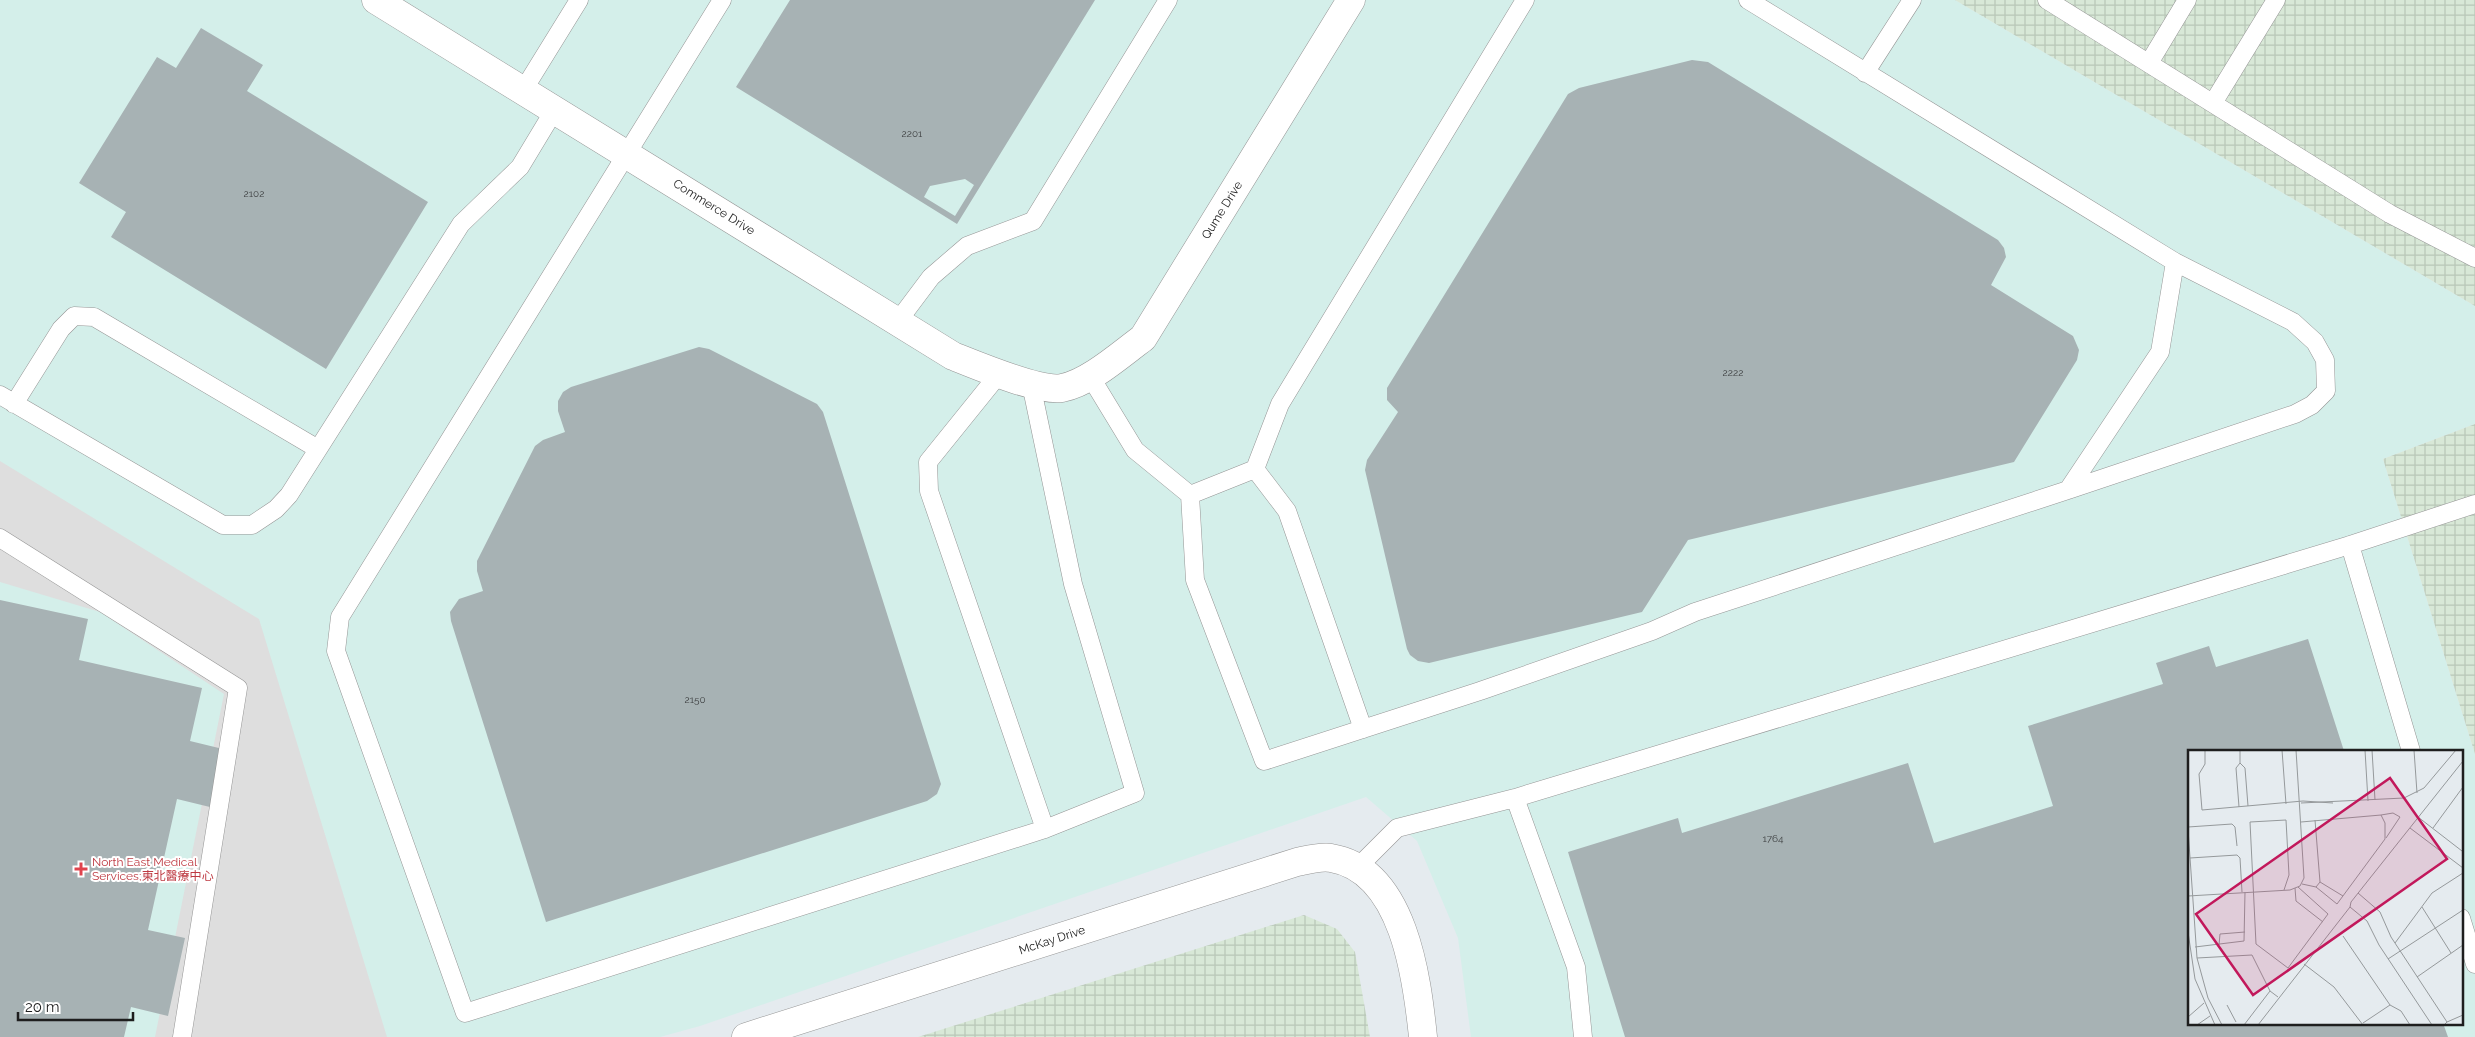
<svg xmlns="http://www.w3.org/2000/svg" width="2475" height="1037" viewBox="0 0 2475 1037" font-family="Raleway,'Noto Sans SC',sans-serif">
<defs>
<pattern id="industrial-grid" width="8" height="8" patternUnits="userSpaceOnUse" patternTransform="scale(1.25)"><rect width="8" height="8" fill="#d8e8d7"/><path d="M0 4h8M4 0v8" fill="none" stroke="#b9c7b8"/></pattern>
</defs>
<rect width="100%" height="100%" fill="#e5ebef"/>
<path fill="#d4efea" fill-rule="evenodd" d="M 0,0 L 1955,0 L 2475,306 L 2475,424 L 2383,459 L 2475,754 L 2475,1037 L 1471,1037 L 1458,938 L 1417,841 L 1366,797 L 700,1026 L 660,1037 L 0,1037 ZM 2189,751 L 2461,751 L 2461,1023 L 2189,1023 Z"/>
<path fill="url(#industrial-grid)" d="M 1955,0 L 2475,0 L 2475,306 Z
M 2475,424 L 2475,754 L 2383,459 Z
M 1304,915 L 1337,929 L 1355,952 L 1370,1037 L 918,1037 Z"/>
<path fill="#dedede" d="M 0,461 L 259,619 L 387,1037 L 155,1037 L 224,694 L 100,612 L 0,582 Z"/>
<path fill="#a7b2b4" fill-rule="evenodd" d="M 790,0 L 1095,0 L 957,224 L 736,87 ZM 965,179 L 974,185 L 955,216 L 924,197 L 930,186 Z
M 201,28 L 263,65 L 247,91 L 428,202 L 326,369 L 111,237 L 126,212 L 79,183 L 157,57 L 176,68 Z
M 1692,60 L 1708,62 L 1998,240 L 2004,248 L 2006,257 L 1991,285 L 2073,336 L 2079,350 L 2077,360 L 2014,462 L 1688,540 L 1642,612 L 1429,663 L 1418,661 L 1410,655 L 1407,649 L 1365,470 L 1367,460 L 1398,412 L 1387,400 L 1387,388 L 1568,94 L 1579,88 Z
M 699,347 L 709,349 L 817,404 L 823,412 L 941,784 L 937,794 L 927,801 L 546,922 L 451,621 L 450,612 L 459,599 L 483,591 L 477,571 L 477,561 L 535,446 L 543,440 L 565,432 L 558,411 L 558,401 L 563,392 L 571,387 Z
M 0,600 L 88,619 L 79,660 L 202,688 L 190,741 L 227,750 L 214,808 L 177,799 L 148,930 L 185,938 L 168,1016 L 131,1007 L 124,1037 L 0,1037 Z
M 2308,639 L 2344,751 L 2189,751 L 2189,1023 L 2443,1023 L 2448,1037 L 1625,1037 L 1568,852 L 1678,818 L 1682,833 L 1908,763 L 1934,843 L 2053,806 L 2028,726 L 2163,684 L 2156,663 L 2209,646 L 2216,667 Z"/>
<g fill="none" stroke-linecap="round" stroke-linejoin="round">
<defs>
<path id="service" d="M 722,0 L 340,617 L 336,651 L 465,1013 L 1045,829 L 1135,793 L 1073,584 L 1031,384
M 2047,0 L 2390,214 L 2475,258
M 2149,63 L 2187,0
M 1865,73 L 1912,0
M 524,89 L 579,0
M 2213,103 L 2276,0
M 898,321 L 931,277 L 967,246 L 1033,221 L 1168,0
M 999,374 L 928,462 L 929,491 L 1045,829
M 1090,376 L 1135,450 L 1190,495 L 1195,580 L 1264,761 L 1480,691 L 1652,631 L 1695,612 L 2068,490 L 2160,352 L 2175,262 L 1748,0
M 0,395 L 223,525 L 252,525 L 276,509 L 289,495 L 461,224 L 520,167 L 555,109
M 14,404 L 61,329 L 74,316 L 94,317 L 318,449
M 1255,469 L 1287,511 L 1363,729
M 2068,490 L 2295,414 L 2312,405 L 2326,391 L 2325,360 L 2315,342 L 2293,322 L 2175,262
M 1190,495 L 1255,469 L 1280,404 L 1525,0
M 0,538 L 238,688 L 182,1037
M 2350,545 L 2411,751
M 1515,798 L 1576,967 L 1583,1037
M 1358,867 L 1397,828 L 1515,798 L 2350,545 L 2475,504
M 2461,918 L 2475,964"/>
<path id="tertiary" d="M 376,0 L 953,356 C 976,365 1039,392 1062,388 C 1089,383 1121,354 1143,338 L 1351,0
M 746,1037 L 1297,862 C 1307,860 1321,856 1331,858 C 1404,870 1417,978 1423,1037"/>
</defs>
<use href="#service" stroke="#959595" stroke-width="19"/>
<use href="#tertiary" stroke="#959595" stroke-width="29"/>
<use href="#service" stroke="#fff" stroke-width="18"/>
<use href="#tertiary" stroke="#fff" stroke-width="28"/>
</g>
<path fill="#e0444e" stroke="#fff" stroke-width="2" d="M78.5 861.5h5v5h5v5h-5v5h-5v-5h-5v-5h5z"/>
<g text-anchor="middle" stroke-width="4" stroke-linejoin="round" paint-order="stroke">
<g font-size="10" fill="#404344">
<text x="912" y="137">2201</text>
<text x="254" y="197">2102</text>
<text x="1733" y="376">2222</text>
<text x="695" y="703">2150</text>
<text x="1773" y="842">1764</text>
</g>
<g font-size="12" fill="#1e1e1e" stroke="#fff">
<text transform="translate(714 207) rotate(32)" y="4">Commerce Drive</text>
<text transform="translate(1222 210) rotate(-58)" y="4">Qume Drive</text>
<text transform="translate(1052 940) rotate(-18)" y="4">McKay Drive</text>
</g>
<g font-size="12" fill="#be3a42" stroke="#fff" text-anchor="start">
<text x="92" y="866">North East Medical<tspan x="92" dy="14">Services;東北醫療中心</tspan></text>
</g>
</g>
<g transform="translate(2188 750)">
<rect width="275" height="275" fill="#e5ebef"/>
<path fill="none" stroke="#95999b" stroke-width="1" d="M 17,0 L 17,14 L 11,24 L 14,60 L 115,51 L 145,53M 94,0 L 98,54M 177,0 L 180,51M 184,0 L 187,50M 226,0 L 229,43M 52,13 L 57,18 L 60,56M 113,53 L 216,48 L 236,38 L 268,0M 51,57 L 48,18 L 52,13 L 52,0M 193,65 L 205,63 L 212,67 L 198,88M 230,67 L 274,101M 127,70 L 132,132 L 128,137M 113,72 L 193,65 L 197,73 L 197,89 L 149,154 L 128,137 L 114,134M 0,77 L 44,74 L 47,77 L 49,96M 222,78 L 275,118M 245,78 L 275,37M 0,79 L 9,208 L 20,248 L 34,275M 2,108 L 49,105 L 52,108 L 54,142M 132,132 L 155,146M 107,138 L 108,151 L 135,172M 96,140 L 101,125 L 98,70 L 62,72 L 68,194 L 100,218 L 140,164 L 110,137M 170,143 L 192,162 L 203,187 L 259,272 L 256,275M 0,146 L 102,140 L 112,136 L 116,128 L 108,0M 162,157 L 163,152 L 275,11M 162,157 L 179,171 L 191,195 L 244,275M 234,157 L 263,203M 0,182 L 7,229 L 27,275M 155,186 L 202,255 L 213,261 L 222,275M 207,193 L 244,143 L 275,123M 31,195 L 32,184 L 57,182M 7,197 L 56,191 L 57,142M 9,208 L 64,205 L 82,241M 200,209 L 275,160M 116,214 L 146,237 L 175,275M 229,227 L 275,195M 39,255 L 48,272M 0,267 L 16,253M 259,272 L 275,265M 175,273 L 202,255M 9,275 L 22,266M 56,275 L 82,241 L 90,247M 70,275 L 162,157"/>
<path fill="#c2185b" fill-opacity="0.15" stroke="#c2185b" stroke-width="2.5" d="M 202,28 L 259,109 L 65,245 L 8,164 Z"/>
<rect width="275" height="275" fill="none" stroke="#1e1e1e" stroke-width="2.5"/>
</g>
<path d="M18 1012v8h115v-8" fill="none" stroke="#1e1e1e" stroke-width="2.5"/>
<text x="25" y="1012" font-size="15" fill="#1e1e1e" stroke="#ffffff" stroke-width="4" paint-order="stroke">20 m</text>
</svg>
